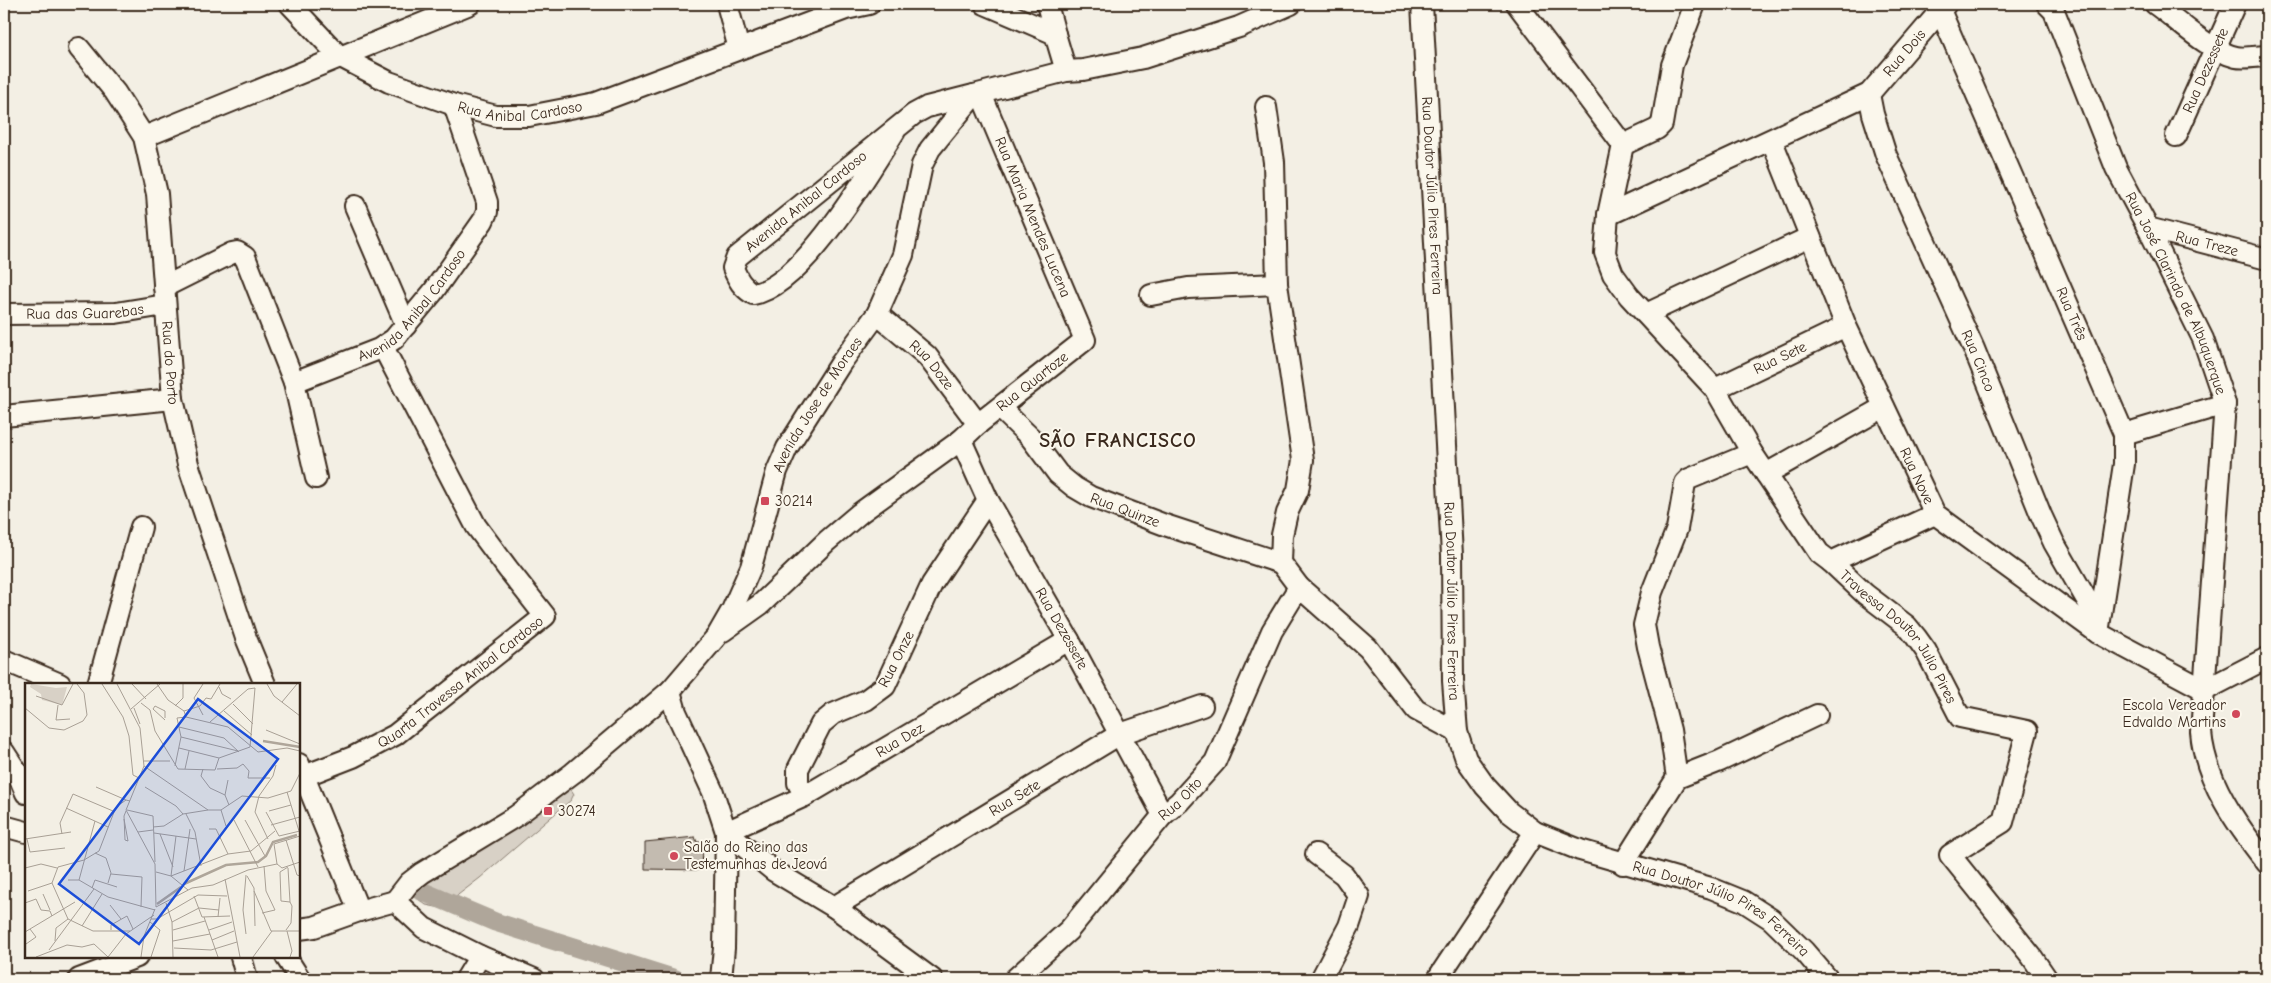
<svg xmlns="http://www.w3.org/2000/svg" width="2271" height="983" viewBox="0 0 2271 983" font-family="'Comic Neue',sans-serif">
<rect width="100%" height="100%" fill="#f3efe4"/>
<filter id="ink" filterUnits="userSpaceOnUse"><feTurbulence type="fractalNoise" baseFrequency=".02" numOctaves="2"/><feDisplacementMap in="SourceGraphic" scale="10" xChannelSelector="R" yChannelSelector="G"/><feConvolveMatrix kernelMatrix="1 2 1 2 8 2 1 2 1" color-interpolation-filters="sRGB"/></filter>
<g filter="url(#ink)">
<path fill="#d8d1c6" stroke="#8a7e72" d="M 570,788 L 574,794 L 571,800 L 480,878 L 441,908 L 426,905 L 418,899 L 417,886 Z"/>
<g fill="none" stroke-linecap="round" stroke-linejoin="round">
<path stroke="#afa69a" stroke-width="19" d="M 419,890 L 495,922 L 676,979"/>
</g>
<path fill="#c3bbb0" stroke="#3b2a1e" d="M 695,837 L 697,842 L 703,842 L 702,870 L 645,869 L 645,842 Z"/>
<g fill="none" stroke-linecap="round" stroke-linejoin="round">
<defs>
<g id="minor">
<path id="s1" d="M 290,4 L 339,56 L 389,82 L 454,105 L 496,116 L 529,116 L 596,103 L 846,9 L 869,4"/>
<path d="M 727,4 L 739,49"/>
<path d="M 985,4 L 1055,34 L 1066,71"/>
<path d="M 1047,4 L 1055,34"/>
<path id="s2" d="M 1422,4 L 1452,555 L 1453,681 L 1457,732 L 1466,759 L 1485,786 L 1509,812 L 1535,832 L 1580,850 L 1711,888 L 1743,901 L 1771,919 L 1804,951 L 1828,979"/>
<path d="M 1517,4 L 1623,145"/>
<path id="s3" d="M 2047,4 L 2054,11 L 2116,168 L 2148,228 L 2203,339 L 2225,404 L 2201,732 C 2205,781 2237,825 2267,863"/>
<path d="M 2155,4 C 2178,20 2209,51 2236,57 C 2245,59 2258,56 2267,56"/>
<path id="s4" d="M 1940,10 L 2124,434 L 2124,464 L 2098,633"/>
<path id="s5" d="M 79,48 L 115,92 L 144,137 L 157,194 L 173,399 L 188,464 L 246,638 L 265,684"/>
<path id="s6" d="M 1869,94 L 1873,114 L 1886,155 L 1974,349 L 2041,515 L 2054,543 L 2099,621"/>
<path d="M 1266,107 L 1274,162 L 1277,284 L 1303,460 L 1298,490 L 1287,513 L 1282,535 L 1281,563 L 1299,587 L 1368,648 L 1416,710 L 1457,732"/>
<path id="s7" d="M 895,131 C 869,172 802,287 753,294 C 742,287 738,280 733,268 L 737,257 L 914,114 L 927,107 L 974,95"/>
<path id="s8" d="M 2176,136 L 2235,4"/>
<path d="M 144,137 L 470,4"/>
<path id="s9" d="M 1772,141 L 1846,326 L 1935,514 L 2098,633 L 2205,690"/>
<path d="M 1623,145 L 1608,215 L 1605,253 L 1613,274 L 1629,296 L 1715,389 L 1752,453 L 1819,553 L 1831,562 L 1935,514"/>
<path d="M 1623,145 L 1657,129 L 1662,124 L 1672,65 L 1695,4"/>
<path d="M 355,206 L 406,325"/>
<path id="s10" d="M 1608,215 L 1869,94 L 1946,4"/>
<path id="s11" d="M 2148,228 L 2267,259"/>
<path d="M 164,287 L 232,253 L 237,252 L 245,257 L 294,382 L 316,478"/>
<path d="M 1151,295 L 1188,288 L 1277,284"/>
<path id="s12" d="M 4,314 L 116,313 L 165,305"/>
<path id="s13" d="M 877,314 L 927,356 L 978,424"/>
<path d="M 1646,314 L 1810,237"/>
<path id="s14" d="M 294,382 L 379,349 L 394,339 L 433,292 L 483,221 L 487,212 L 487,202 L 454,105"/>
<path id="s15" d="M 1715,389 L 1846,326"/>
<path id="s16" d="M 1000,408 L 1031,438 L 1058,474 L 1074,487 L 1091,497 L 1165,525 L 1281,563"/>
<path d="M 4,416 L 173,399"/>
<path d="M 2124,434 L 2225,404"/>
<path id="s17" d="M 961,440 L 988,500 L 1069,640 L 1163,815"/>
<path d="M 1766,474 L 1884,407"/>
<path id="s18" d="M 1831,562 L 1865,594 L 1907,626 L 1916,637 L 1926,651 L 1960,717 L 2027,731 L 2003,822 L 1950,855 L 2032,957 L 2047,979"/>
<path id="s19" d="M 723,631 L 761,604 L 827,541 L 860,513 L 961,440 L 978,424 L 1085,340 L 981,94"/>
<path d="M 4,660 L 60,684"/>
<path d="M 98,684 L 141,527"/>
<path d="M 2205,690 L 2267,658"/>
<path d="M 670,691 L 676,712 L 713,792 L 726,832 L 774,871 L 834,907 L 932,979"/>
<path d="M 4,752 L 17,772 L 26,793"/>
<path d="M 299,764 L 359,911"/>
<path id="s20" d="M 304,776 L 353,757 L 395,735 L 545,616 L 508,569 L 476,526 L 383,347"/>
<path d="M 1677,778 L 1670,730 L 1648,647 L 1644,625 L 1652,592 L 1677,529 L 1685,483 L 1689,479 L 1752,453"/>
<path d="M 805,796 L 798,783 L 798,769 L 821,724 L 833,714 L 866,700 L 885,686 L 932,584 L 988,500"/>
<path d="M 4,826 L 26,832"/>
<path d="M 1316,854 L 1344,875 L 1359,896 L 1349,926 L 1321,979"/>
<path d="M 1623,864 L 1677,778 L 1720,761 L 1817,715"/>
<path id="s21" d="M 834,907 L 1120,734 L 1202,706"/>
<path d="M 299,929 L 314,927 L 359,911 L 395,901"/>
<path d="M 241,957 L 247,979"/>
<path d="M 286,957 L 300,979"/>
<path d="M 1440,975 L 1535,832"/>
<path d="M 79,979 L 137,957"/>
<path d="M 466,979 L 480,956"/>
<path id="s22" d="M 534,979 L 480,956 L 424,928 L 395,901 L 409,883 L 422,873 L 516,816 L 573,773 L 670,691 L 717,636 L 732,610 L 751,567 L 777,471 L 787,448 L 841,363 L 877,314 L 903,255 L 922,165 L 930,149 L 974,95 L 1066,71 L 1083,70 L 1143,58 L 1239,27 L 1291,4"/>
<path id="s23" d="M 721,979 L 724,948 L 726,832 L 805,796 L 1069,640"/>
<path id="s24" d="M 1015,979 L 1069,930 L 1163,815 L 1179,802 L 1215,762 L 1272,631 L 1299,587"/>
</g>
</defs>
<use href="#minor" stroke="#3b2a1e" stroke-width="24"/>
<use href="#minor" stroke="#fbf7ec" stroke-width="20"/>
</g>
</g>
<g fill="#d1495b" stroke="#fbf7ec" stroke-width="2">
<rect x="760" y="496" width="10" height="10" rx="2.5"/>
<circle cx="2236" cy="714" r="5"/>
<rect x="543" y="806" width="10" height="10" rx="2.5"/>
<circle cx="674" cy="856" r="5"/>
</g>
<g text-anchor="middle" stroke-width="4" stroke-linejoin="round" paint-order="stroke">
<g font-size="15" fill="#3b2a1e" stroke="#fbf7ec">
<text dy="5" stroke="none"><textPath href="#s10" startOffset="342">Rua Dois</textPath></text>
<text dy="5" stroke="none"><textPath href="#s8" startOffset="72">Rua Dezessete</textPath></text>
<text dy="5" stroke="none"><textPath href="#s1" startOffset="264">Rua Anibal Cardoso</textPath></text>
<text dy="5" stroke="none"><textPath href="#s2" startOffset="192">Rua Doutor Júlio Pires Ferreira</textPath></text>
<text dy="5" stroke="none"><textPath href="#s7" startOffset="354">Avenida Anibal Cardoso</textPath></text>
<text transform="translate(1033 217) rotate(67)" y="5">Rua Maria Mendes Lucena</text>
<text dy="5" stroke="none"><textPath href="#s11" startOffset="61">Rua Treze</textPath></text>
<text dy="5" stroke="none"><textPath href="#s3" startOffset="318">Rua José Clarindo de Albuquerque</textPath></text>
<text dy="5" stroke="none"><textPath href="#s14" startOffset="145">Avenida Anibal Cardoso</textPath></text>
<text dy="5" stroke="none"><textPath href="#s12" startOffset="81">Rua das Guarebas</textPath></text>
<text dy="5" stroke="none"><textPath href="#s4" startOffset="331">Rua Três</textPath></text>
<text dy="5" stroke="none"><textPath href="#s15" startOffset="72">Rua Sete</textPath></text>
<text dy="5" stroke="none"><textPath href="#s6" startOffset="289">Rua Cinco</textPath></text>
<text dy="5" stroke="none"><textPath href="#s5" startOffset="338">Rua do Porto</textPath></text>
<text dy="5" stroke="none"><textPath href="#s13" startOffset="75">Rua Doze</textPath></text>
<text dy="5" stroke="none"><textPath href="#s19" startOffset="398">Rua Quartoze</textPath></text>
<text dy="5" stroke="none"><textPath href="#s22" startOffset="835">Avenida Jose de Moraes</textPath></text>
<text dy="5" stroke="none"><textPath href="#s9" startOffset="365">Rua Nove</textPath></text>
<text dy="5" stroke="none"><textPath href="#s16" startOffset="165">Rua Quinze</textPath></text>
<text dy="5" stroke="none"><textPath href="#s2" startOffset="598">Rua Doutor Júlio Pires Ferreira</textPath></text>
<text dy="5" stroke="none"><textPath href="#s17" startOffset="214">Rua Dezessete</textPath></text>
<text dy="5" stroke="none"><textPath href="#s18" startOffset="102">Travessa Doutor Julio Pires</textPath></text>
<text transform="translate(896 659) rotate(-63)" y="5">Rua Onze</text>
<text dy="5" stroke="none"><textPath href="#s20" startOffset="184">Quarta Travessa Anibal Cardoso</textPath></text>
<text dy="5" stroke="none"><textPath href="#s23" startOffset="344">Rua Dez</textPath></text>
<text dy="5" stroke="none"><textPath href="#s21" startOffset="211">Rua Sete</textPath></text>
<text dy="5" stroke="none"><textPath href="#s24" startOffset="245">Rua Oito</textPath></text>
<text dy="5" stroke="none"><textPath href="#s2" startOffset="1062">Rua Doutor Júlio Pires Ferreira</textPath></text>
</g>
<g font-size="15" fill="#3b2a1e" stroke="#fbf7ec" text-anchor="start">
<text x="775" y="506">30214</text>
<text x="2226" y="710" text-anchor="end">Escola Vereador<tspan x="2226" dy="17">Edvaldo Martins</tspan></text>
<text x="558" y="816">30274</text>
<text x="684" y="852">Salão do Reino das<tspan x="684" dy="17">Testemunhas de Jeová</tspan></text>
</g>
<g font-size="20" font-weight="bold" letter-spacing="1" fill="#3b2a1e" stroke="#fbf7ec">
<text x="1118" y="447">SÃO FRANCISCO</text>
</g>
</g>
<g transform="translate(25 683)">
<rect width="275" height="275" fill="#f3efe4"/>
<path d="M 6,1 L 31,5 L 42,4 L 37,22 L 17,17 L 16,11 L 5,4 Z" fill="#d8d1c6"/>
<path fill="none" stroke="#afa69a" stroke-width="2.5" d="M 238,58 L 275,64M 159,201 L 201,182 L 233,179 L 241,173 L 248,159 L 272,152M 132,221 L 156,204"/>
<path fill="none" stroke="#a9a095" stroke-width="1" d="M 77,1 L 98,34 L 104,53 L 108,92 L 114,95M 92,1 L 115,45 L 119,83 L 183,127 L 196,127 L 217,113 L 243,115 L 266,108 L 275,90M 107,1 L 121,16M 132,1 L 143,17 L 159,28 L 161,34M 178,1 L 169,15 L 178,32M 242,1 L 249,13 L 275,33M 194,4 L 197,11 L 206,16M 11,13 L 37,22 L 48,1M 257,19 L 272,1M 116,20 L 125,27 L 130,48 L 153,86 L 190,87 L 194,75M 208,21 L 228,41M 33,22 L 31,37 L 45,36M 150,23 L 158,15 L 158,1M 0,25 L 24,45 L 39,47 L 58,38 L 62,32 L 59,10 L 52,1M 109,25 L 115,41M 106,26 L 135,1M 128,26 L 130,23 L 140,28 L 140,35M 128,26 L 140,37M 159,28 L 175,23 L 181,15 L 186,16 L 195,1M 199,28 L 227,52M 185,39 L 223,6 L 230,5 L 225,64M 154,44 L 199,55 L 214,69M 241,47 L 275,61M 156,54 L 213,68M 154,65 L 194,75 L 225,64M 119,78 L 145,78M 119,83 L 101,127 L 130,181 L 131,224 L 167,205 L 188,202 L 223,187 L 252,181 L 257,185 L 275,179M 150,83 L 156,54 L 152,35 L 161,34 L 203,44 L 233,69 L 262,65 L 275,68M 160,86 L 164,68M 178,86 L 176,93 L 185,105 L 200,112M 192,86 L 212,85 L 218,81 L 224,88 L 223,95 L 245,95M 203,97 L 200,112 L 204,122M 71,104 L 101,117M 120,104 L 151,123 L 158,131 L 183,127M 262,109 L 274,148M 41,125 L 83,144M 102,127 L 128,133 L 130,179M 196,127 L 201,143M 244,128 L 266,122M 241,129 L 254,153 L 275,148M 161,131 L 170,149 L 176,183M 99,136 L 103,158 L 100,157 L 99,133 L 101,128M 209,137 L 233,184M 220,137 L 240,173M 246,142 L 275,134M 128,144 L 139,143 L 158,131M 184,146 L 191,146 L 203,171M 113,149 L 128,147M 129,150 L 171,156M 37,151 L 35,140 L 48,111 L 88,128M 135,151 L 148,184M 151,153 L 146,193 L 163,207M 0,156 L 46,149M 2,156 L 5,169 L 40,165M 243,156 L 230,129 L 234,113 L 248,93 L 251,82M 261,157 L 272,192 L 275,193M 70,170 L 81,175 L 86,190 L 83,200M 252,181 L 249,161 L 275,153M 0,185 L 16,181 L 32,185M 263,185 L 265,219M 159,188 L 165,146M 131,189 L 146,193 L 203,171 L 226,168 L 250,148M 86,191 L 117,194 L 116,224M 222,193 L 229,205 L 230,243M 200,196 L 215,274M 43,197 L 54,197 L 83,214 L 130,227M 54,197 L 70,138M 67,205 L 70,197 L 92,204M 3,208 L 27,200M 229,208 L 246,248 L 275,248M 18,211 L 25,227M 169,213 L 177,234 L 205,233M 0,220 L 11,216 L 16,227 L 25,228 L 27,233M 141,220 L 147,239 L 148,274M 85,222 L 96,236M 237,230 L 250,227 L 241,208 L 239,183M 179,234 L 193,274M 193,234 L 195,215M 126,236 L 132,236 L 173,212 L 202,213M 125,239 L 135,247 L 126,274M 147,239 L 174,225 L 194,227M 57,243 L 77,211M 86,247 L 86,242 L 102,233 L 108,246M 148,247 L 180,238M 184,247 L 207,239M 261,247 L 266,240 L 267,223 L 265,219 L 256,218 L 255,189 L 263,184M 105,248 L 68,248 L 43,236 L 27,200 L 33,184 L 59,177 L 74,168 L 91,124 L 101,117 L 105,118M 262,248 L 267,268 L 265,274M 0,249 L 50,219M 221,251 L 218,227 L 221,192M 187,257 L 209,248M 30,258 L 31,245 L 43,236M 148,258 L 185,251M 1,261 L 11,254 L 5,246M 149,265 L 186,267 L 212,259M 24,267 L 69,206M 11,274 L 42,262 L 57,264 L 69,261 L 83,274M 83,274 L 101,251 L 129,232M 116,274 L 119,253 L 130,226M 228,274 L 247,248"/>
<path fill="#1d4ed8" fill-opacity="0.15" stroke="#1d4ed8" stroke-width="2.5" d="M 173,16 L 253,76 L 114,261 L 34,201 Z"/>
<rect width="275" height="275" fill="none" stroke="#3b2a1e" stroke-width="2.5"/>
</g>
<rect width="2271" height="983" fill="none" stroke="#fbf7ec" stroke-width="20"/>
<rect x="10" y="10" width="2251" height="963" fill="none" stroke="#3b2a1e" stroke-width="2" filter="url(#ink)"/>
</svg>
